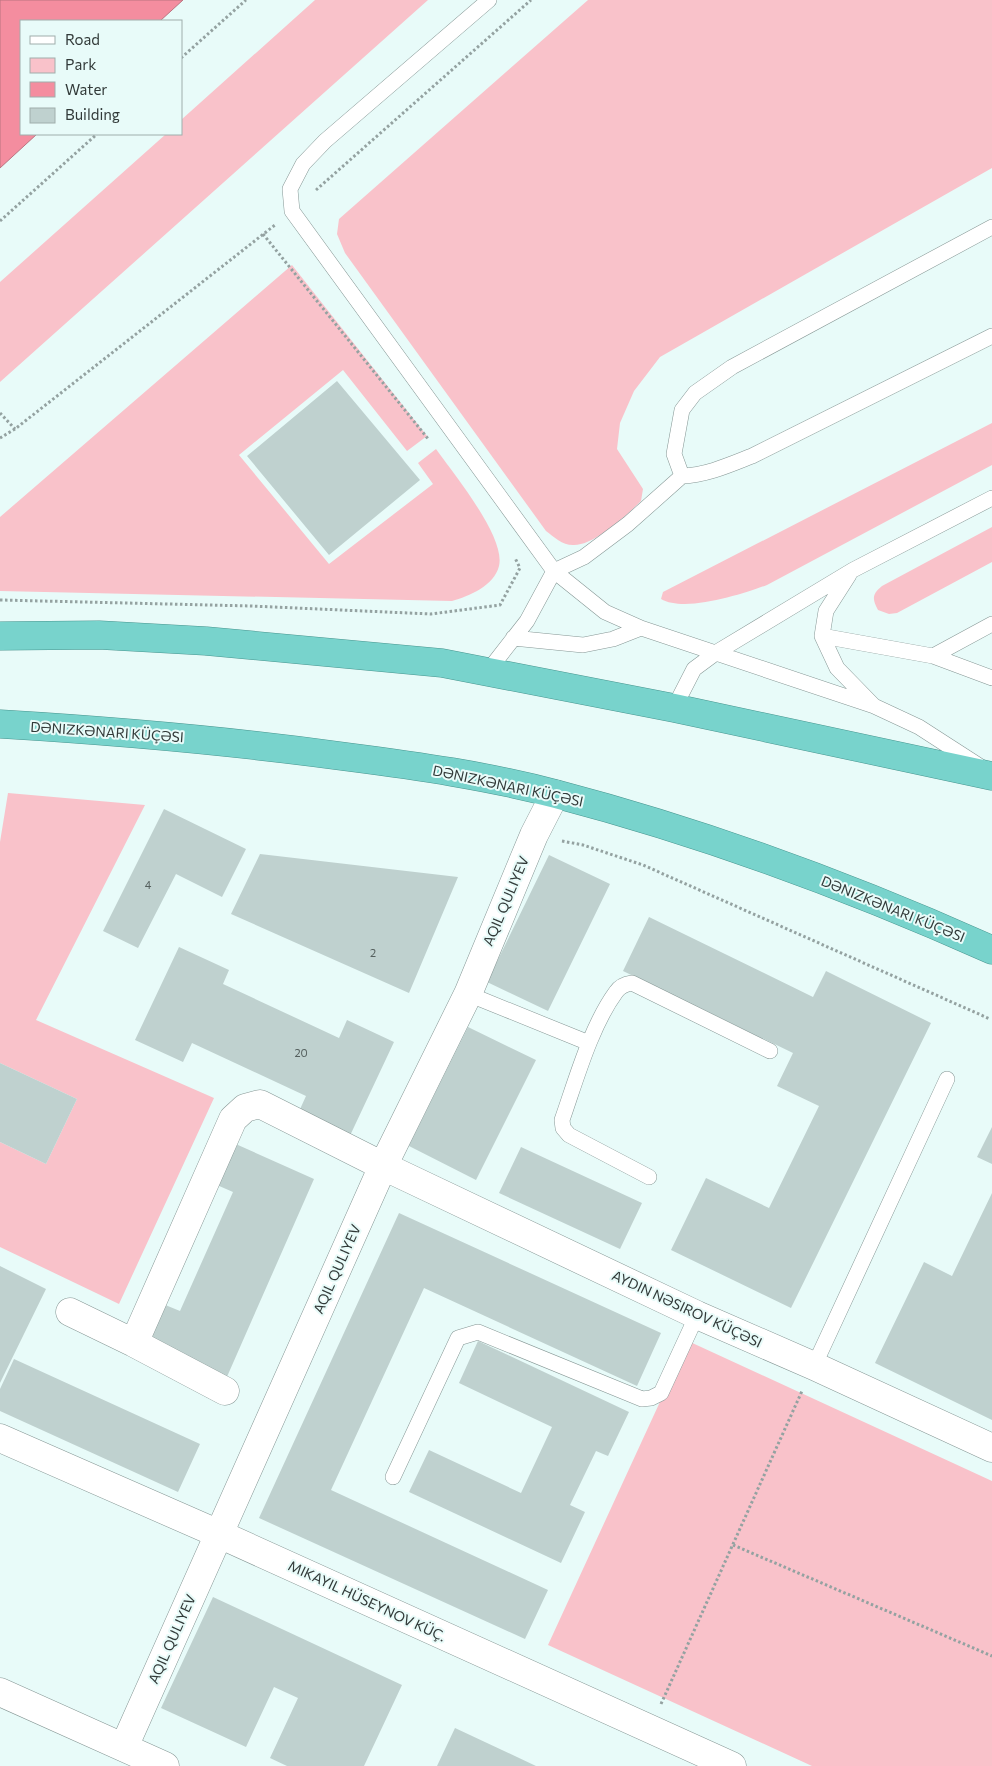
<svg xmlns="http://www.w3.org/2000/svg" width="992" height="1766" viewBox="0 0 992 1766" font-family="Commissioner,sans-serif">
<rect width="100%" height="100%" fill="#e8fbf9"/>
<path fill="#f9c2ca" d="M 315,0 L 428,0 L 0,382 L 0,282 L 166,134 L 181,134 L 181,120 Z
M 588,0 L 992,0 L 992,168 L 660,357 L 634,391 L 620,423 L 617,449 L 643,489 L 641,501 C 627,515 594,546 573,545 C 562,545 554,537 546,531 L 345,253 L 337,234 L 339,219 Z
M 292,265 L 427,436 L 407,451 L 343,370 L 239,455 L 329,564 L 433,484 L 418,463 L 436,449 C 453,473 506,537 499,566 C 494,586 469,596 452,601 L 0,591 L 0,517 Z
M 992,423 L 992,465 L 767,585 C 743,594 685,613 661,599 L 663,592 Z
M 992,527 L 992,562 L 897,613 L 889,614 L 878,610 C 872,599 872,594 882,586 Z
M 8,793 L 145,805 L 36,1020 L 214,1098 L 119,1304 L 0,1247 L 0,1142 L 46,1164 L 77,1099 L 0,1063 L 0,842 Z
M 688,1341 L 992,1481 L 992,1766 L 812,1766 L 548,1645 Z"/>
<path fill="#f48d9f" stroke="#ba7480" d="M 0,0 L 183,0 L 160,21 L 21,21 L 21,134 L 37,134 L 0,168 Z"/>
<path fill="#bfd1cf" d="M 337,381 L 420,480 L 329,555 L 247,456 Z
M 164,809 L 246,849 L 222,897 L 176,874 L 138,948 L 103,931 Z
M 260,854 L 458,877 L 409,993 L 231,914 Z
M 549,855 L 610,884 L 548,1011 L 487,982 Z
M 649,917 L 813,997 L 826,971 L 931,1023 L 791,1308 L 671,1250 L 706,1178 L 769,1208 L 819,1106 L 777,1086 L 793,1053 L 623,971 Z
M 179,947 L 229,970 L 223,984 L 339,1038 L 347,1020 L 394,1042 L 347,1142 L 296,1118 L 306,1096 L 192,1043 L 183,1062 L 135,1040 Z
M 468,1027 L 536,1060 L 476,1180 L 409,1146 Z
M 0,1063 L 77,1099 L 46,1164 L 0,1142 Z
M 992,1127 L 992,1164 L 977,1157 Z
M 229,1141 L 314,1179 L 226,1379 L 140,1341 L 158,1302 L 180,1311 L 233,1192 L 210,1182 Z
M 521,1147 L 642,1203 L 620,1249 L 499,1193 Z
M 992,1193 L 992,1420 L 875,1363 L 924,1262 L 952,1276 Z
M 399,1213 L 661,1333 L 637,1386 L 424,1288 L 331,1490 L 548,1590 L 525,1639 L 259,1518 Z
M 0,1266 L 46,1289 L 0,1383 Z
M 478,1341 L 629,1412 L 608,1456 L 596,1451 L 570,1505 L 585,1512 L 561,1563 L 409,1492 L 429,1450 L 521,1493 L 552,1427 L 459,1383 Z
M 14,1359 L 200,1444 L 178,1492 L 0,1411 L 0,1389 Z
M 213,1597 L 402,1685 L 364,1766 L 287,1766 L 270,1758 L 298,1698 L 274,1687 L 246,1747 L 161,1708 Z
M 455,1728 L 536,1766 L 437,1766 Z"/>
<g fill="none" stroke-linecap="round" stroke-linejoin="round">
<defs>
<path id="service" d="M 489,0 L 325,141 L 303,164 L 290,189 L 292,211 L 554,571 L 605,612 L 641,628
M 682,476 L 674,454 L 682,410 L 695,393 L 732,367 L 992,227
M 849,575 L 826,611 L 822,636 L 837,668 L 874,706 L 919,727 L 981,767
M 822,636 L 933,656 L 992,678
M 513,638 L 583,645 L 613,639 L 641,628 L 874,706
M 933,656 L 992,624
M 488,671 L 527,621 L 554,571 L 584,557 L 628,524 L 682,476 C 707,475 729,465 752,456 L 992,336
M 674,708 L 694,669 L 717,652 L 853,570 L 992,498
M 468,994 L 589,1043
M 649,1177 L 569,1135 L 563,1128 L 562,1120 C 576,1080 591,1026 616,992 C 620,986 625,984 632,983 L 770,1051
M 814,1366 L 947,1079
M 393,1477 L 458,1338 L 478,1332 L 642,1399 L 651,1398 L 661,1393 L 697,1315"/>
<path id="minor" d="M 70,1312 L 134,1343
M 225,1391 L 134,1343 L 233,1119 L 245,1108 L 260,1104 L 383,1166 L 697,1315 L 814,1366 L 992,1448
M 124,1747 L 383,1166 L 468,994 L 534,835 L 555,794"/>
<path id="tertiary" d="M 0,1438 L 219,1534 L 732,1766
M 0,1692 L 165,1766"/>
<path id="trunk" d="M 0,636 L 99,635 L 206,641 L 442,663 L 674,708 L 992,776
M 0,724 C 117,731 232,741 348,757 C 418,766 488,776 556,794 C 705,833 851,887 992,950"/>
</defs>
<use href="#service" stroke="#869795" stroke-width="16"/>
<use href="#minor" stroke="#869795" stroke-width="29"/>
<use href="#tertiary" stroke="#869795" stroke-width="29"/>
<use href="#trunk" stroke="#4a9690" stroke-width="29"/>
<path stroke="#94a2a1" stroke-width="3" stroke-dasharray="2.5 2.5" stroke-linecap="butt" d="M 181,58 L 246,0
M 316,190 L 531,0
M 0,221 L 97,134
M 263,234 L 429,440
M 0,413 L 15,429
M 0,438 L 15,429 L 275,225
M 0,600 L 251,606 L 431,614 L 500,605 L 520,568 L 515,558
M 562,841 L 583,845 L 643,865 L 990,1019
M 733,1545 L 992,1656
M 661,1704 L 802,1391"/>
<use href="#service" stroke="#fff" stroke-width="15"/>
<use href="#minor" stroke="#fff" stroke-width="28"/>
<use href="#tertiary" stroke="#fff" stroke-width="28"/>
<use href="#trunk" stroke="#78d3cc" stroke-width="28"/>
</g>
<g text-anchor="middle" stroke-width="4" stroke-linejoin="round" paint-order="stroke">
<g font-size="11" fill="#55605e">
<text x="148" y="889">4</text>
<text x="373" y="957">2</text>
<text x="301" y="1057">20</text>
</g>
<g font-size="14" fill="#323a39" stroke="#e8fbf9">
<text transform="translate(107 732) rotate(4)" y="5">DƏNIZKƏNARI KÜÇƏSI</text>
<text transform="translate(508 786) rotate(12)" y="5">DƏNIZKƏNARI KÜÇƏSI</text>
<text transform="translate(506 901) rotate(-67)" y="5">AQIL QULIYEV</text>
<text transform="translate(893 909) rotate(22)" y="5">DƏNIZKƏNARI KÜÇƏSI</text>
<text transform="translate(337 1269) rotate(-66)" y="5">AQIL QULIYEV</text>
<text transform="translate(687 1309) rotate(25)" y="5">AYDIN NƏSIROV KÜÇƏSI</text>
<text transform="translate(367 1601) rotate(25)" y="5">MIKAYIL HÜSEYNOV KÜÇ.</text>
<text transform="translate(172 1639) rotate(-66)" y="5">AQIL QULIYEV</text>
</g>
</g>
<rect x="20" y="20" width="162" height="115" fill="#e8fbf9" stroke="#9faeac"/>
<rect x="30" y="36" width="25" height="8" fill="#ffffff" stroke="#9faeac"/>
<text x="65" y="45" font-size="15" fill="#323a39">Road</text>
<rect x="30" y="58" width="25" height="15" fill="#f9c2ca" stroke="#9faeac"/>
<text x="65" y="70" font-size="15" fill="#323a39">Park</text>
<rect x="30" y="82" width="25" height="15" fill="#f48d9f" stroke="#9faeac"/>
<text x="65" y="95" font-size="15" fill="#323a39">Water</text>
<rect x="30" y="108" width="25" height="15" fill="#bfd1cf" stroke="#9faeac"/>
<text x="65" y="120" font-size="15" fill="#323a39">Building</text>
</svg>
